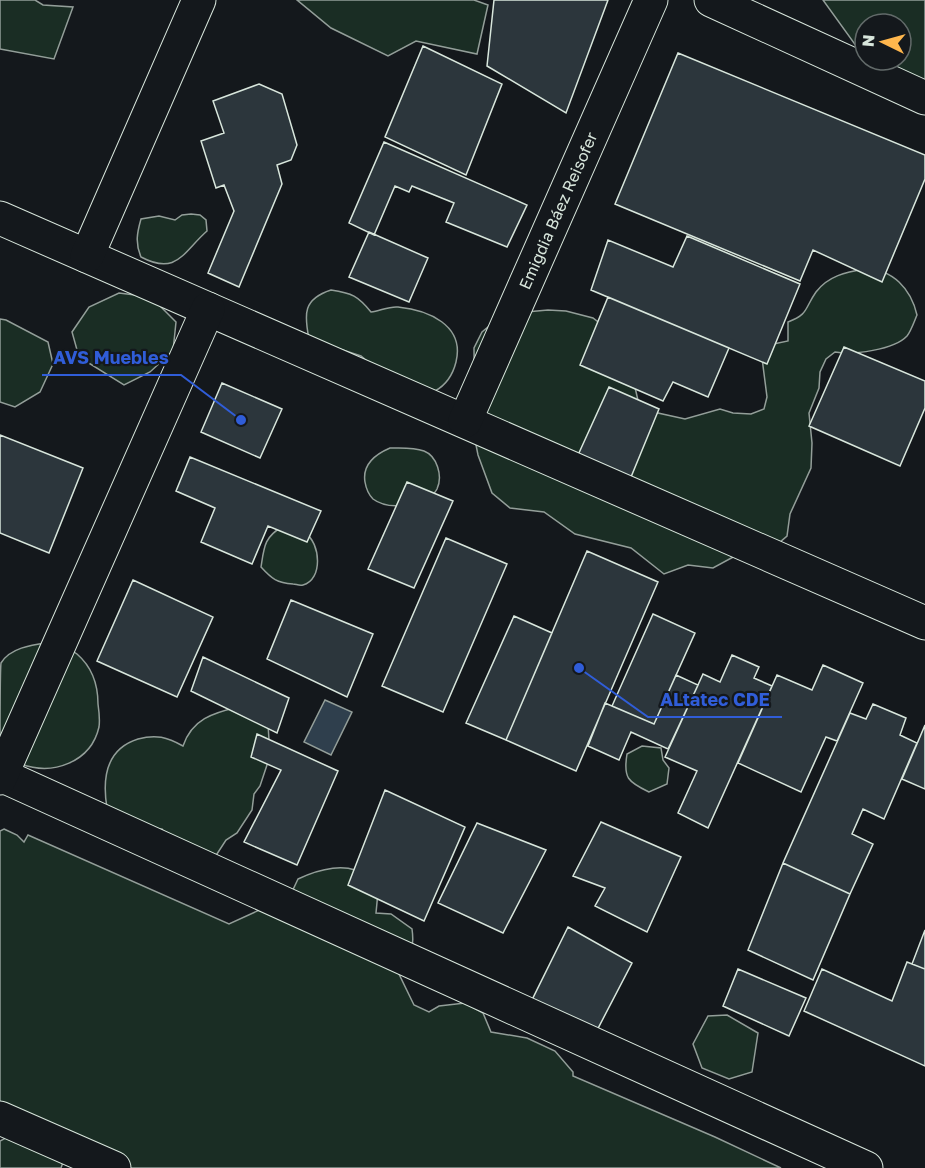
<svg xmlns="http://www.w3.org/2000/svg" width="925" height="1168" viewBox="0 0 925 1168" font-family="'Golos Text',sans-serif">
<rect width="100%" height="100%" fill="#14181c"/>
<path fill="#1a2d24" stroke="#939e99" stroke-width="1.5" d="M 0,0 L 35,0 L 43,5 L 73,7 L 54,59 L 0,49 Z
M 297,0 L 474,0 L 488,5 L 477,54 L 416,41 L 388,56 L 331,28 Z
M 823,0 L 925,0 L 925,81 L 880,60 L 901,60 L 901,24 L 865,24 L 865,53 L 859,50 Z
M 191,214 L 200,215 L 206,220 L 207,231 C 183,252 177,276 141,257 C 135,243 137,233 141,219 L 159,216 L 175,220 L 182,215 Z
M 865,269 C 893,269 911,289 917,315 C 914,322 911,331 907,336 C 894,350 853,355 835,352 L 826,359 L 820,372 L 819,388 L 809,413 L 812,443 L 811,468 L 790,514 L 787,536 L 773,548 L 735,556 L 713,568 L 688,565 L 664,574 L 631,548 L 575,534 L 544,512 L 510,508 L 492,493 L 478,455 L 475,440 L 474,348 L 482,332 L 493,323 L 526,312 L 548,310 L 566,311 L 593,318 L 616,336 L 634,383 L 640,409 L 685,419 L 720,409 L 733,413 L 751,414 L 764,409 L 767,397 L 762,358 L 769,345 L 788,341 L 788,322 C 809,314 804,309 816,292 C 828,276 846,272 865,269 Z
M 331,290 C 352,293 358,296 371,312 C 380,311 389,306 398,307 C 428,310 465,325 456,362 C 453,374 446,385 435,391 L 374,367 L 361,356 L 309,339 C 304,314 303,299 331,290 Z
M 119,293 L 151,297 L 176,322 L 173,351 L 150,372 L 124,385 L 79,357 L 72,332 L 89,307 Z
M 0,319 L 6,320 L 48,342 L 53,364 L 40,392 L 15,407 L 0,402 Z
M 390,448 C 402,448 413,447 424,451 C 437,456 443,476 437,489 C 435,493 431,497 428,500 C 412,504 389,511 373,499 C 369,495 366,488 365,482 C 362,464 376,454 390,448 Z
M 282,527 C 289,529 299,530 305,533 C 321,543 323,580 303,585 C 299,586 296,584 293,584 C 277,583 272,579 261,567 C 264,548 264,537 282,527 Z
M 47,643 C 56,646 70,648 77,654 C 92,667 98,686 98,704 C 99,711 100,720 99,727 C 91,762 53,776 21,764 C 14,761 7,757 0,753 C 0,739 0,671 1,663 C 10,648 31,645 47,643 Z
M 238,707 L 268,724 L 270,756 L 260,786 L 254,794 L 252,810 L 237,833 L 226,840 L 215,857 L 166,835 L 162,829 L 152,830 L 107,808 C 102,778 106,749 138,739 C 156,734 167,737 183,746 C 192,719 213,713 238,707 Z
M 642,746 L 661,748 L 663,760 L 669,768 L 667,784 L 649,792 C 628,782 623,778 627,754 Z
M 4,829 L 17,835 L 24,842 L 28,835 L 229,924 L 290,896 L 298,879 C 317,870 349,860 366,877 C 370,882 374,888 378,892 L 376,913 L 391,914 L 412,929 C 415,950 410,956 398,972 L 414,1005 L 429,1012 L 439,1006 L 465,1003 L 483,1013 L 491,1032 L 527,1038 L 555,1051 L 573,1072 L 573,1076 L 715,1137 L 781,1168 L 91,1168 L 63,1162 L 61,1168 L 0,1168 L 0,1141 L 15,1133 L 0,1125 L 0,831 Z
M 727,1015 L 758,1033 L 752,1072 L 729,1079 L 702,1068 L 693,1044 L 708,1016 Z"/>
<path fill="#2f3f4d" stroke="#939e99" stroke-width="1.5" d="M 325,700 L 352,712 L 331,755 L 304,742 Z"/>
<path fill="#2c363c" stroke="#d8e6dc" stroke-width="1.5" d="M 494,0 L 608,0 L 566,113 L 487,66 Z
M 423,46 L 502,84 L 466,175 L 385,137 Z
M 678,53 L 925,155 L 925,179 L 882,282 L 813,250 L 800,281 L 615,204 Z
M 259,84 L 282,94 L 297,145 L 291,160 L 277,165 L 282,184 L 239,287 L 208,273 L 234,211 L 224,185 L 216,188 L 201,141 L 224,133 L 213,101 Z
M 384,142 L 527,205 L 507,247 L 446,222 L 454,203 L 412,186 L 409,192 L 395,186 L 374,235 L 349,223 Z
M 369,232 L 428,258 L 409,302 L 349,277 Z
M 687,236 L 800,284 L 767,364 L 591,290 L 608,240 L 673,267 Z
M 608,297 L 729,348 L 708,397 L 673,382 L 663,401 L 580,365 Z
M 844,347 L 925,381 L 925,408 L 900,466 L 809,426 Z
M 222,383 L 282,409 L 260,458 L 201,432 Z
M 609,387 L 659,409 L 631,477 L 578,455 Z
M 0,435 L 83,468 L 49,553 L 0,533 Z
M 190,457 L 321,511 L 307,542 L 268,526 L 252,564 L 201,542 L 215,508 L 176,491 Z
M 407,482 L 453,501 L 414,588 L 368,569 Z
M 446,538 L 507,564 L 443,712 L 382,686 Z
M 587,551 L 658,582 L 576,771 L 506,740 Z
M 133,580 L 213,617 L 177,697 L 97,661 Z
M 291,600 L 373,634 L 347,697 L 267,659 Z
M 653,614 L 695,633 L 654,724 L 612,706 Z
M 514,616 L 552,633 L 506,740 L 466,723 Z
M 732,655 L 759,667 L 754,678 L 772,686 L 708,828 L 678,813 L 697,771 L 665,757 L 703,674 L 720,682 Z
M 203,657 L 289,698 L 277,733 L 191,691 Z
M 823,665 L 863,683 L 837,741 L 826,737 L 801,792 L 738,763 L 777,675 L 812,690 Z
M 676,675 L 698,685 L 668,749 L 631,732 L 619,760 L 588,746 L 605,703 L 654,724 Z
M 873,704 L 906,718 L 900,735 L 917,743 L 884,819 L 863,809 L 852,834 L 873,844 L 850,894 L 783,863 L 850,713 L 866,719 Z
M 925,725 L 925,789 L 902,779 Z
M 257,734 L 338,771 L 297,865 L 244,842 L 281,770 L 251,757 Z
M 385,790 L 465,827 L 424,921 L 348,885 Z
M 601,822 L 681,857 L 647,932 L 595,906 L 605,888 L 573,876 Z
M 477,823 L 546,850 L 503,933 L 438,903 Z
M 783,863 L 850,894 L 813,980 L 748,950 Z
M 568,927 L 632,963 L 593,1038 L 528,1008 Z
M 925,930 L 925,969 L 912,964 Z
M 907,962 L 925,969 L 925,1066 L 804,1011 L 822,969 L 892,1001 Z
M 738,969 L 806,998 L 789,1036 L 723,1006 Z"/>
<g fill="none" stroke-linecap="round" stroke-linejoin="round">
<defs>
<g id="minor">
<path d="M 711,0 L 925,98"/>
<path d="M 0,218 L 925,623"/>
<path d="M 87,256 L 199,0"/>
<path id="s1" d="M 465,421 L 651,0"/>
<path d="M 1,775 L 866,1168"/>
<path d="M 0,778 L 208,309"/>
<path d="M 0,1118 L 114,1168"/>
</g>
</defs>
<use href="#minor" stroke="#d8e6dc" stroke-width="35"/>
<use href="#minor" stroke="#14181c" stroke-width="33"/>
</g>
<g text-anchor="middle" stroke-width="4.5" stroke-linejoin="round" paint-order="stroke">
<g font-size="16" fill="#d8e6dc" stroke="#14181c">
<text dy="6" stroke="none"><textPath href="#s1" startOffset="230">Emigdia Báez Reisofer</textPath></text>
</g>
</g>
<path fill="none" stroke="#305dd8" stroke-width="2" d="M241 420L181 375H42M579 668L648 717H782"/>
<g fill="#305dd8" stroke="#14181c" stroke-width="2">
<circle cx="241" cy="420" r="6"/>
<circle cx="579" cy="668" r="6"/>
</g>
<g font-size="18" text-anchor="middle" font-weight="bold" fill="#305dd8" stroke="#14181c" stroke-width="4.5" stroke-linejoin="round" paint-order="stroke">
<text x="111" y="364">AVS Muebles</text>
<text x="715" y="706">ALtatec CDE</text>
</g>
<g transform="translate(883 42) rotate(275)"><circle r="28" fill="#14181c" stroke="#626a69" stroke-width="1.5"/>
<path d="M0-4.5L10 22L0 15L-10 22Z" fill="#ffb74d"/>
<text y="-9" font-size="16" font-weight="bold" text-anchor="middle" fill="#d8e6dc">N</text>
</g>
</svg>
